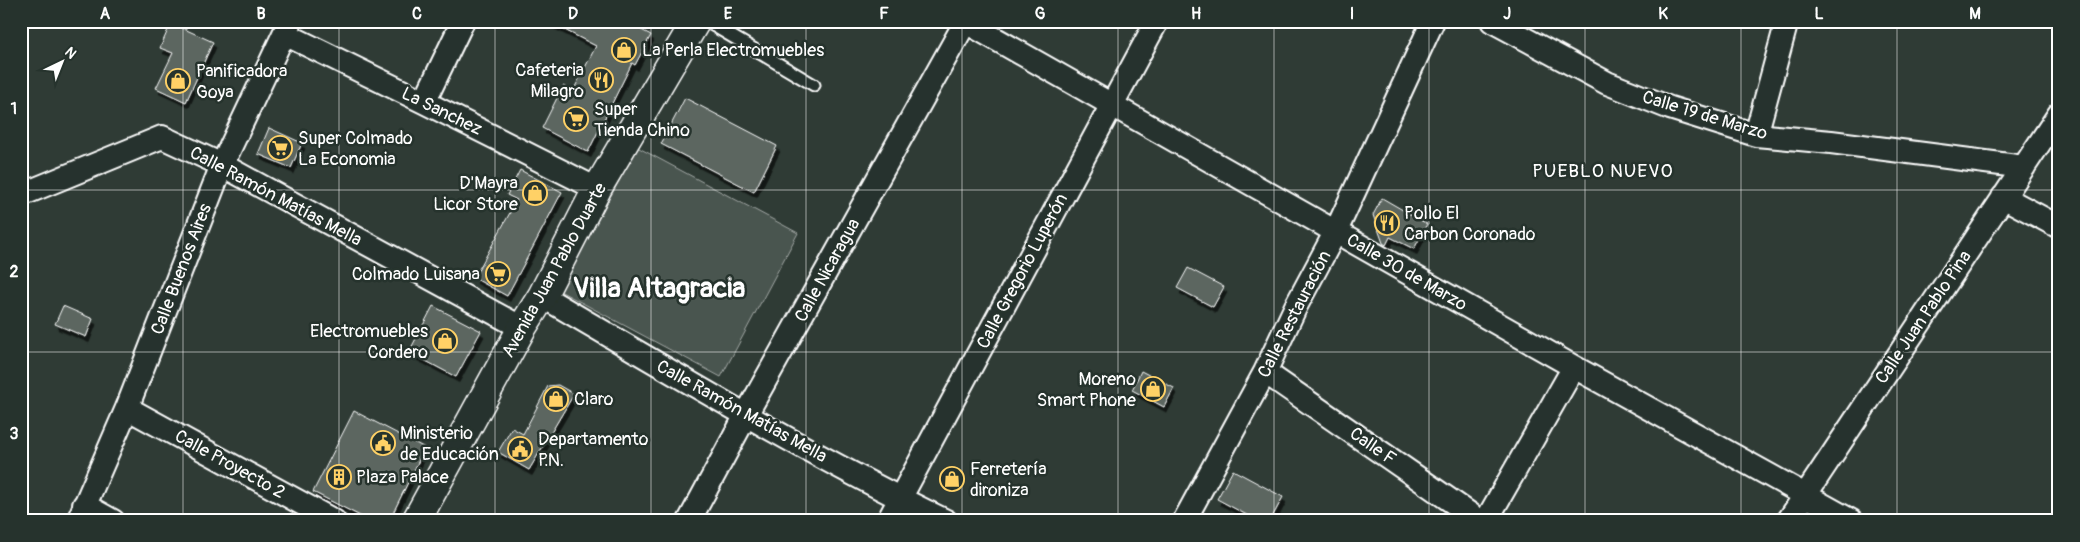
<svg xmlns="http://www.w3.org/2000/svg" width="2080" height="542" viewBox="0 0 2080 542" font-family="Pangolin,sans-serif">
<defs>
<filter id="shadow"><feDropShadow dx="3" dy="5.5" stdDeviation="0" flood-color="#0009"/></filter>
</defs>
<rect width="100%" height="100%" fill="#2f3b35"/>
<filter id="ink" filterUnits="userSpaceOnUse"><feTurbulence type="fractalNoise" baseFrequency=".02" numOctaves="2"/><feDisplacementMap in="SourceGraphic" scale="10" xChannelSelector="R" yChannelSelector="G"/><feConvolveMatrix kernelMatrix="1 2 1 2 8 2 1 2 1" color-interpolation-filters="sRGB"/></filter>
<g filter="url(#ink)">
<path fill="#4a544f" stroke="#a4aaa7" d="M 637,147 L 798,233 L 721,377 L 560,291 Z"/>
<path fill="#5b6661" stroke="#fff" filter="url(#shadow)" d="M 547,21 L 624,21 L 651,35 L 635,65 L 632,63 L 588,152 L 542,128 L 563,86 L 573,91 L 596,46 Z
M 171,23 L 213,42 L 186,102 L 156,88 L 173,53 L 160,48 Z
M 685,98 L 777,146 L 754,192 L 661,144 Z
M 269,128 L 302,143 L 291,168 L 258,154 Z
M 520,170 L 562,192 L 507,296 L 474,278 L 517,200 L 507,195 Z
M 1382,198 L 1427,224 L 1414,249 L 1390,237 L 1386,245 L 1383,243 L 1373,215 Z
M 1188,268 L 1224,287 L 1213,307 L 1177,288 Z
M 63,306 L 93,319 L 86,337 L 55,324 Z
M 433,306 L 481,331 L 456,377 L 409,352 Z
M 1141,371 L 1174,388 L 1164,407 L 1132,390 Z
M 558,385 L 574,394 L 529,470 L 498,452 L 512,428 L 523,434 L 548,386 Z
M 354,411 L 425,448 L 389,521 L 370,521 L 313,492 Z
M 1233,470 L 1283,497 L 1270,521 L 1258,521 L 1217,499 Z"/>
<g fill="none" stroke-linecap="round" stroke-linejoin="round">
<defs>
<path id="service" d="M 706,21 L 814,85"/>
<path id="minor" d="M 964,21 L 1574,367 L 1852,521
M 1492,21 L 1607,83 L 1670,108 L 1756,135 L 1831,142 L 2024,167
M 285,34 L 424,102 L 597,189
M 424,102 L 463,21
M 1756,135 L 1787,21
M 21,195 L 162,137 L 222,165 L 522,328
M 2003,197 L 2059,227
M 542,296 C 675,374 807,454 946,521
M 1265,372 L 1480,521
M 127,408 L 334,521
M 84,505 L 113,521
M 78,521 L 127,408 L 222,165 L 290,21
M 689,521 L 752,404 L 966,21
M 888,521 L 1157,21
M 1184,521 L 1265,372 L 1296,306 L 1336,231 L 1433,21
M 1486,521 L 1574,367
M 1788,521 L 2059,114"/>
<path id="secondary" d="M 416,521 L 522,328 L 542,296 L 597,189 L 696,21"/>
</defs>
<use href="#service" stroke="#fff" stroke-width="15"/>
<use href="#minor" stroke="#fff" stroke-width="26"/>
<use href="#secondary" stroke="#fff" stroke-width="31"/>
<use href="#service" stroke="#26332d" stroke-width="11"/>
<use href="#minor" stroke="#26332d" stroke-width="22"/>
<use href="#secondary" stroke="#26332d" stroke-width="28"/>
</g>
</g>
<path fill="none" stroke="#fff" stroke-width="1" stroke-opacity="0.55" d="M 183,21 L 183,521M 339,21 L 339,521M 495,21 L 495,521M 651,21 L 651,521M 806,21 L 806,521M 962,21 L 962,521M 1118,21 L 1118,521M 1274,21 L 1274,521M 1429,21 L 1429,521M 1585,21 L 1585,521M 1741,21 L 1741,521M 1897,21 L 1897,521M 21,190 L 2059,190M 21,352 L 2059,352"/>
<defs>
<symbol id="shop-ring" viewBox="-11 -11 22 22"><circle r="9.5" fill="#26332d" stroke="#ffd166" stroke-width="1.5"/><path d="M-5-2.5h2.3a2.7 3.5 0 0 1 5.4 0H5L5.5 6h-11ZM-1.5-2.5h3a1.5 2.3 0 0 0-3 0Z" fill="#ffd166"/></symbol>
<symbol id="restaurant-ring" viewBox="-11 -11 22 22"><circle r="9.5" fill="#26332d" stroke="#ffd166" stroke-width="1.5"/><path d="M-5-6h1v4h1v-4h1v4h1v-4h1v5L-1.5 .5V6h-2V.5L-5-1ZM5-6V6H3V1.5H1.5Q1.5-4 5-6Z" fill="#ffd166"/></symbol>
<symbol id="supermarket-ring" viewBox="-11 -11 22 22"><circle r="9.5" fill="#26332d" stroke="#ffd166" stroke-width="1.5"/><path d="M-6-5.5h2.5l.6 2H6L4.5 2H-2.5L-4.4-4H-6ZM-1.5 3.2a1.3 1.3 0 1 0 .1 0ZM3 3.2a1.3 1.3 0 1 0 .1 0Z" fill="#ffd166"/></symbol>
<symbol id="civic-ring" viewBox="-11 -11 22 22"><circle r="9.5" fill="#26332d" stroke="#ffd166" stroke-width="1.5"/><path d="M-.6-6.5H3V-4.5H.6V-3L4-1V1h2V6H-6V1h2V-1L-.6-3ZM-1.2 2.5V6h2.4V2.5Z" fill="#ffd166"/></symbol>
<symbol id="building-ring" viewBox="-11 -11 22 22"><circle r="9.5" fill="#26332d" stroke="#ffd166" stroke-width="1.5"/><path d="M-4-6H4V6H1V3H-1V6H-4ZM-2.5-4.3h1.7v1.8h-1.7ZM.8-4.3h1.7v1.8H.8ZM-2.5-1h1.7V.8h-1.7ZM.8-1h1.7V.8H.8Z" fill="#ffd166"/></symbol>
</defs>
<g fill-rule="evenodd">
<use href="#shop-ring" x="610" y="36" width="28" height="28"/>
<use href="#restaurant-ring" x="587" y="66" width="28" height="28"/>
<use href="#shop-ring" x="164" y="67" width="28" height="28"/>
<use href="#supermarket-ring" x="562" y="105" width="28" height="28"/>
<use href="#supermarket-ring" x="266" y="134" width="28" height="28"/>
<use href="#shop-ring" x="521" y="179" width="28" height="28"/>
<use href="#restaurant-ring" x="1373" y="209" width="28" height="28"/>
<use href="#supermarket-ring" x="484" y="260" width="28" height="28"/>
<use href="#shop-ring" x="431" y="327" width="28" height="28"/>
<use href="#shop-ring" x="1139" y="375" width="28" height="28"/>
<use href="#shop-ring" x="542" y="385" width="28" height="28"/>
<use href="#civic-ring" x="369" y="429" width="28" height="28"/>
<use href="#civic-ring" x="506" y="435" width="28" height="28"/>
<use href="#building-ring" x="325" y="463" width="28" height="28"/>
<use href="#shop-ring" x="938" y="465" width="28" height="28"/>
</g>
<g text-anchor="middle" stroke-width="5" stroke-linejoin="round" paint-order="stroke">
<g font-size="18" fill="#fff" stroke="#26332d" text-anchor="start">
<text x="642" y="56">La Perla Electromuebles</text>
<text x="584" y="76" text-anchor="end">Cafeteria<tspan x="584" dy="21">Milagro</tspan></text>
<text x="196" y="77">Panificadora<tspan x="196" dy="21">Goya</tspan></text>
<text x="594" y="115">Super<tspan x="594" dy="21">Tienda Chino</tspan></text>
<text x="298" y="144">Super Colmado<tspan x="298" dy="21">La Economia</tspan></text>
<text x="518" y="189" text-anchor="end">D'Mayra<tspan x="518" dy="21">Licor Store</tspan></text>
<text x="1404" y="219">Pollo El<tspan x="1404" dy="21">Carbon Coronado</tspan></text>
<text x="480" y="280" text-anchor="end">Colmado Luisana</text>
<text x="428" y="337" text-anchor="end">Electromuebles<tspan x="428" dy="21">Cordero</tspan></text>
<text x="1136" y="385" text-anchor="end">Moreno<tspan x="1136" dy="21">Smart Phone</tspan></text>
<text x="574" y="405">Claro</text>
<text x="400" y="439">Ministerio<tspan x="400" dy="21">de Educación</tspan></text>
<text x="538" y="445">Departamento<tspan x="538" dy="21">P.N.</tspan></text>
<text x="970" y="475">Ferretería<tspan x="970" dy="21">dironiza</tspan></text>
<text x="356" y="483">Plaza Palace</text>
</g>
<g font-size="18" fill="#fff" stroke="#26332d">
<text transform="translate(442 111) rotate(26)" y="6">La Sanchez</text>
<text transform="translate(1705 115) rotate(17)" y="6">Calle 19 de Marzo</text>
<text transform="translate(276 196) rotate(28)" y="6">Calle Ramón Matías Mella</text>
<text transform="translate(181 269) rotate(-69)" y="6">Calle Buenos Aires</text>
<text transform="translate(554 270) rotate(-61)" y="6">Avenida Juan Pablo Duarte</text>
<text transform="translate(827 270) rotate(-61)" y="6">Calle Nicaragua</text>
<text transform="translate(1022 271) rotate(-62)" y="6">Calle Gregorio Luperón</text>
<text transform="translate(1407 272) rotate(30)" y="6">Calle 30 de Marzo</text>
<text transform="translate(1294 314) rotate(-63)" y="6">Calle Restauración</text>
<text transform="translate(1923 317) rotate(-56)" y="6">Calle Juan Pablo Pina</text>
<text transform="translate(742 411) rotate(29)" y="6">Calle Ramón Matías Mella</text>
<text transform="translate(1373 446) rotate(35)" y="6">Calle F</text>
<text transform="translate(230 464) rotate(29)" y="6">Calle Proyecto 2</text>
</g>
<g font-size="19" letter-spacing="1" fill="#fff" stroke="#26332d">
<text x="1603" y="177">PUEBLO NUEVO</text>
</g>
<g font-size="28" font-weight="bold" fill="#fff" stroke="#26332d">
<text x="659" y="297">Villa Altagracia</text>
</g>
</g>
<rect width="2080" height="542" fill="none" stroke="#26332d" stroke-width="55"/>
<g transform="translate(62 62) rotate(43)" stroke="#26332d" stroke-width="4" paint-order="stroke">
<path d="M0-4L9 19L0 12L-9 19Z" fill="#ffffff"/>
<text y="-8" font-size="14" font-weight="bold" text-anchor="middle" fill="#ffffff">N</text>
</g>
<rect x="28" y="28" width="2024" height="486" fill="none" stroke="#fff" stroke-width="2"/>
<g font-size="16" text-anchor="middle" font-weight="bold" fill="#fff">
<text x="105" y="19">A</text>
<text x="261" y="19">B</text>
<text x="417" y="19">C</text>
<text x="573" y="19">D</text>
<text x="728" y="19">E</text>
<text x="884" y="19">F</text>
<text x="1040" y="19">G</text>
<text x="1196" y="19">H</text>
<text x="1352" y="19">I</text>
<text x="1507" y="19">J</text>
<text x="1663" y="19">K</text>
<text x="1819" y="19">L</text>
<text x="1975" y="19">M</text>
<text x="14" y="114">1</text>
<text x="14" y="277">2</text>
<text x="14" y="439">3</text>
</g>
</svg>
